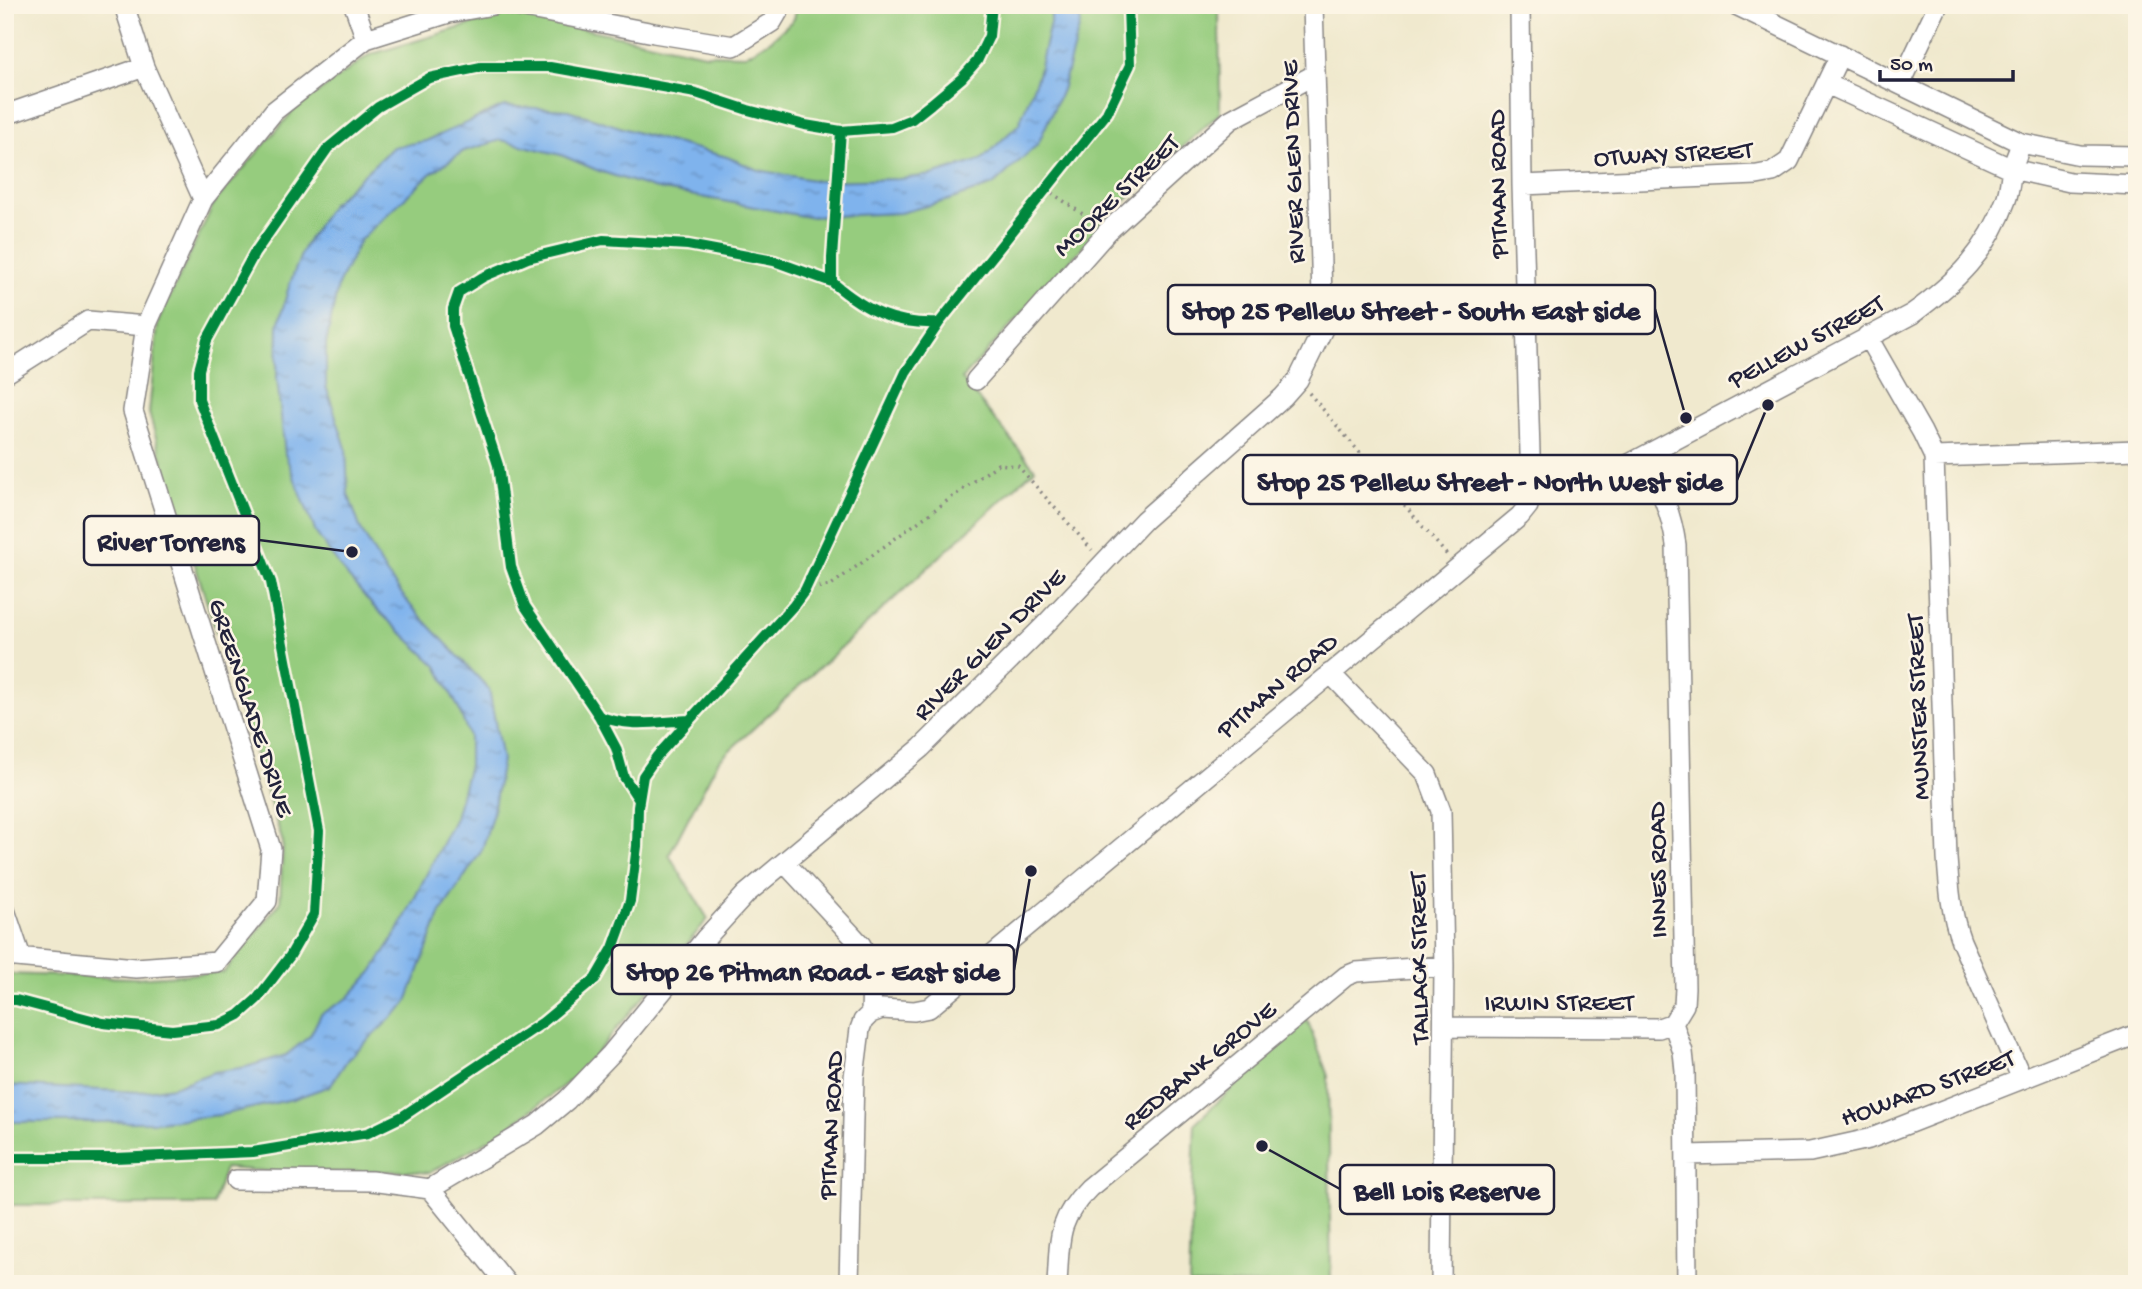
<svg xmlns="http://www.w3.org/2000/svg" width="2142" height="1289" viewBox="0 0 2142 1289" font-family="'Gochi Hand',sans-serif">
<defs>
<pattern id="water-ripples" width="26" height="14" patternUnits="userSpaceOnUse" patternTransform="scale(1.75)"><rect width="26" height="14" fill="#7fb3ed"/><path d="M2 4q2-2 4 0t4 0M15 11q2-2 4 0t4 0" fill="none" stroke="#6891c1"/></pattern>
</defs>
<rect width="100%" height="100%" fill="#fcf5e5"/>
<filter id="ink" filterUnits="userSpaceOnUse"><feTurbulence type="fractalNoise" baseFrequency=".0143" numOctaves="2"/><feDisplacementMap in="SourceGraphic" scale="14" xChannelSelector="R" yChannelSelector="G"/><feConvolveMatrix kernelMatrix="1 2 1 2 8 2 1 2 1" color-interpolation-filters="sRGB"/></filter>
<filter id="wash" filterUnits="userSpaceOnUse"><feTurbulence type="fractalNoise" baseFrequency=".00686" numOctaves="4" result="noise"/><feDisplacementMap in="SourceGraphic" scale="28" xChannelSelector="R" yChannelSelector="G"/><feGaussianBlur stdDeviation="1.57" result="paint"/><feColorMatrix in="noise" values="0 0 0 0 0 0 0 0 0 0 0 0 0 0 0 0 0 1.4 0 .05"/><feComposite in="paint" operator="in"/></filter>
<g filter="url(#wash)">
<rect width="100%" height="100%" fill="#f0e9ce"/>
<path fill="#96cc7e" stroke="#5c775c" stroke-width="2" d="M 797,5 L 1219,5 L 1220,113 L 1131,194 L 962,379 L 1035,469 L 718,761 L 669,855 L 708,919 L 579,1074 L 498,1135 L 429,1173 L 406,1171 L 294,1173 L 225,1168 L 213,1205 L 5,1205 L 5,974 L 134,978 L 224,972 L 280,903 L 283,843 L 166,473 L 149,413 L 158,322 L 214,203 L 293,111 L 369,55 L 509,13 L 705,54 L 745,55 L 771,40 L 794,19 Z
M 1307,1019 L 1328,1076 L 1331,1284 L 1189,1284 L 1195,1123 Z"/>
<path fill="url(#water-ripples)" stroke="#506a94" stroke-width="2" d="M 1051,5 L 1082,5 L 1080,24 L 1062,90 L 1038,144 L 993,185 L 949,200 L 900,213 L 808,217 L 653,188 L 599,171 L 561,155 L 501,140 L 464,151 L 430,174 L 360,240 L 338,285 L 326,344 L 326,386 L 346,448 L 348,494 L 361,530 L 386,573 L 411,606 L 489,689 L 502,760 L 493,812 L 482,850 L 441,912 L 406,1004 L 348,1059 L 330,1086 L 293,1099 L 220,1115 L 158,1122 L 5,1122 L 5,1085 L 140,1092 L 173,1087 L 214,1072 L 246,1067 L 286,1055 L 310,1036 L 321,1014 L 348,998 L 372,972 L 398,931 L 455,818 L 469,765 L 469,736 L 458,707 L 437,666 L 373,606 L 343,571 L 316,533 L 285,454 L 277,378 L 278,326 L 289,286 L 304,247 L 331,205 L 393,147 L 426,141 L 504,106 L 568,110 L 641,134 L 727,157 L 758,170 L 818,181 L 899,179 L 932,175 L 981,160 L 1019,124 L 1038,75 L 1051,19 Z"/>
</g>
<g filter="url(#ink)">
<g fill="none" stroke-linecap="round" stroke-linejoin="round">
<defs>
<path id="minor" d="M 124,5 L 144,67 L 203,199
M 354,5 L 366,39
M 509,5 L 654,33 L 734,46 L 772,22 L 782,5
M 1736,5 L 2021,143 L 2080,155 L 2137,156
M 1901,83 L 1938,5
M 1827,84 L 2012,169 L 2070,182 L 2137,185
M 5,115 L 144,67
M 1522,185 L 1757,175 L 1773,172 L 1789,161 L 1840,55
M 1867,336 L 1922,432 L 1934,457 L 1947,858 C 1949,887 1951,914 1961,941 L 2022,1079
M 5,374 L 88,321 L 146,326
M 976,380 L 1108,231 L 1230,120 L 1314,75
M 1643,457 C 1660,488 1671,510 1676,545 L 1685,988 L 1684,1005 L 1673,1023 L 1683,1052 L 1685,1071 L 1687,1284
M 1934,457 L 2137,450
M 1531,486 L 1566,489 L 1586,487 L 1912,314 C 1956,282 1988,251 2006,200 C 2010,189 2010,179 2012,168 C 2015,159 2019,151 2021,143
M 1330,673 L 1427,774 L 1441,811 L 1444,966 L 1441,1284
M 785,863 L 861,945 C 873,966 872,989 871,1013
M 5,910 L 21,957
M 5,956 L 136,968 L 217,962 L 267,901 L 271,849 L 133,411 L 146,326 L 203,199 L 274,111 L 366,39 L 449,13 L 493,5
M 1444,1027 L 1659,1028 L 1673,1023
M 1686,1155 L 1810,1152 L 1869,1139 L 2137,1034
M 236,1180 L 371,1181 L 430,1189 L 507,1284
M 430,1189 L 537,1125 L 567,1100 L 611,1054 L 705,939 L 746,894 L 921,748 L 1043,627 L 1144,520 L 1283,397 L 1298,380 L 1323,329 L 1313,5
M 849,1284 L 854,1077 L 860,1029 L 863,1021 L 871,1013 L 882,1009 L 914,1011 L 929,1008 L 1520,516 L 1528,506 L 1531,486 L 1522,185 L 1520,5
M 1057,1284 C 1060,1240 1056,1221 1089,1188 L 1346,976 L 1356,972 L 1444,966"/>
</defs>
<use href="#minor" stroke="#898684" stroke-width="22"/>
<path stroke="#898684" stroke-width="3.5" stroke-dasharray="2 5" stroke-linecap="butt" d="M 1046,189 L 1093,221
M 1309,393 L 1447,555
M 805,590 L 831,585 L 998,464 L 1018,466 L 1092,550"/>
<use href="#minor" stroke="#fff" stroke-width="19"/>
<defs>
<path id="cycleway" d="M 841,131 L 832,258 L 832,282 C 866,311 894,325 939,323 L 1107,113 L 1130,65 L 1128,5
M 599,716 L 616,748 L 624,777 L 639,800
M 689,720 C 658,722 628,728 599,716 L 525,606 L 511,567 L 498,465 L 453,326 L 453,309 L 459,292 L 483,277 L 528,258 L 603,240 L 688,245 L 774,261 L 832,282
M 5,1000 L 16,1000 L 103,1023 L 172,1030 L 219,1025 L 239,1015 L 257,999 L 290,956 L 314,914 L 319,831 L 271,582 L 199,400 L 199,370 L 207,340 L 254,254 L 328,148 L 378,107 L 429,78 L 481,67 L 550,67 L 696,93 L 748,110 L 805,125 L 841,131 L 892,127 L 912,119 L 931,104 L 962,78 L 977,61 L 989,36 L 992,5
M 5,1158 L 115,1158 L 253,1152 L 368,1133 L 403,1116 L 542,1023 L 595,979 L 613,948 L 630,901 L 637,846 L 638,807 L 643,776 L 657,756 L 794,605 L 805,590 L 906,372 L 939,323"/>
</defs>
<use href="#cycleway" stroke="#fcf5e5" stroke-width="15"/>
<use href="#cycleway" stroke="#00873e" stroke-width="10"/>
</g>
</g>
<g text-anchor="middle" stroke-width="5" stroke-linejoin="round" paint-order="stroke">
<g font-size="26" fill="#22223b" stroke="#fcf5e5">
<text transform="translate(1673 152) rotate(-3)" y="9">OTWAY STREET</text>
<text transform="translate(1291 162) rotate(-92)" y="9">RIVER GLEN DRIVE</text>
<text transform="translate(1496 184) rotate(-91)" y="9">PITMAN ROAD</text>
<text transform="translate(1115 194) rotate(-44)" y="9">MOORE STREET</text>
<text transform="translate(1805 340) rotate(-28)" y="9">PELLEW STREET</text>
<text transform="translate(988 643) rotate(-45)" y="9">RIVER GLEN DRIVE</text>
<text transform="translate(1276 684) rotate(-40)" y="9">PITMAN ROAD</text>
<text transform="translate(253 707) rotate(72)" y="9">GREENGLADE DRIVE</text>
<text transform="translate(1916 707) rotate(-92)" y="9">MUNSTER STREET</text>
<text transform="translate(1656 870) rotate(-91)" y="9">INNES ROAD</text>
<text transform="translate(1417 958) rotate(-91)" y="9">TALLACK STREET</text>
<text x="1559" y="1010">IRWIN STREET</text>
<text transform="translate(1198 1064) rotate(-39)" y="9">REDBANK GROVE</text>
<text transform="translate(1927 1086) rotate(-20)" y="9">HOWARD STREET</text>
<text transform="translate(829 1125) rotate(-87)" y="9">PITMAN ROAD</text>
</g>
</g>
<path fill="none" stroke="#22223b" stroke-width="2.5" d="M1686 418L1655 309M1768 405L1737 480M352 552L259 540M1031 871L1014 970M1262 1146L1340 1189"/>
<g fill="#22223b" stroke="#fcf5e5" stroke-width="2.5">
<circle cx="1686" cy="418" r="7"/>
<circle cx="1768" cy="405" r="7"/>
<circle cx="352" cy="552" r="7"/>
<circle cx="1031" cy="871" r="7"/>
<circle cx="1262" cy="1146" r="7"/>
</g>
<g fill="#fcf5e5" stroke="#22223b" stroke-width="2.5">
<rect x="1168" y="285" width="487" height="49" rx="7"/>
<rect x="1243" y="455" width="494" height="49" rx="7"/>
<rect x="84" y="516" width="175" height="49" rx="7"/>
<rect x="612" y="945" width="402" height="49" rx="7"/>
<rect x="1340" y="1165" width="214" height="49" rx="7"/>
</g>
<g font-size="28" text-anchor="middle" font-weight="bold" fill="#22223b">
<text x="1411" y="319">Stop 25 Pellew Street - South East side</text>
<text x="1490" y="490">Stop 25 Pellew Street - North West side</text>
<text x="171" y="550">River Torrens</text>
<text x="813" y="980">Stop 26 Pitman Road - East side</text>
<text x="1447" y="1199">Bell Lois Reserve</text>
</g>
<rect width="2142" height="1289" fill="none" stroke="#fcf5e5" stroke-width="28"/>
<path d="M1880 70v10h133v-10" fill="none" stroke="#22223b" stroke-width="3.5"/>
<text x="1890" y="70" font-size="21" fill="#22223b" stroke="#fcf5e5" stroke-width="5" paint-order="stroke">50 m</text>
</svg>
